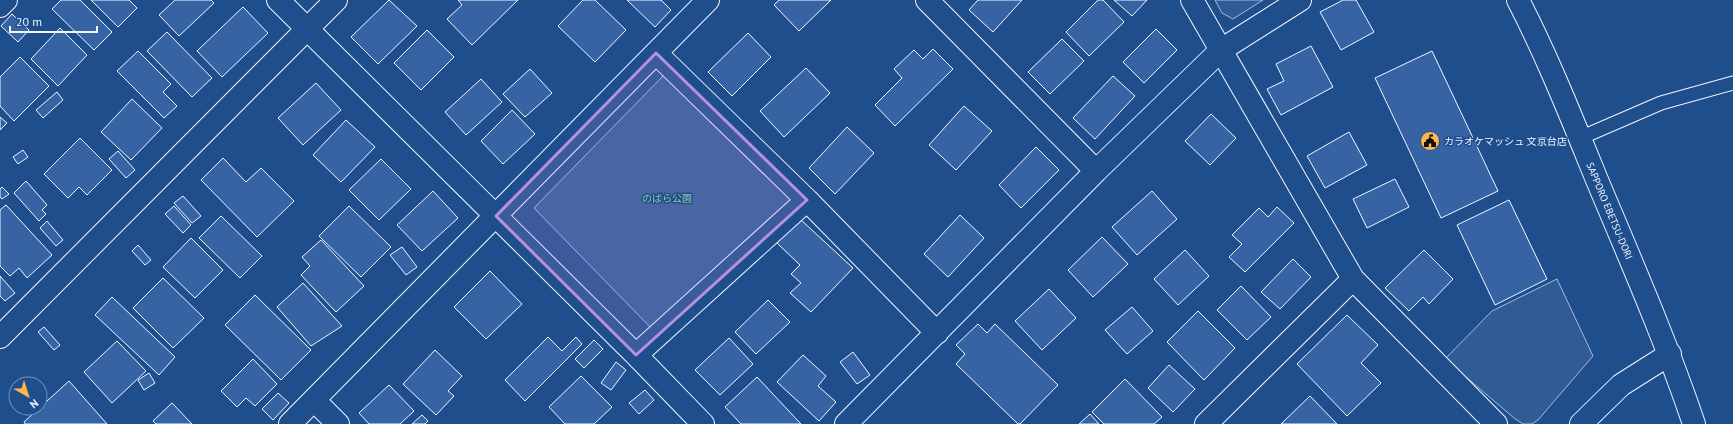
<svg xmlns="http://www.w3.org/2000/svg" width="1733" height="424" viewBox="0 0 1733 424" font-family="'PT Sans','Noto Sans JP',sans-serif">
<rect width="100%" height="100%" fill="#1f4e8c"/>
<path fill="#305b95" stroke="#a8bbd7" d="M 1215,0 L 1263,0 L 1233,19 L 1222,13 Z
M 665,74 L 792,199 L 653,330 L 534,208 Z
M 1557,279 L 1593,356 L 1538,420 L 1532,424 L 1523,424 L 1514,418 L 1445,359 L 1492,311 Z"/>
<path fill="#3563a3" stroke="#f2f6ff" d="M 61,0 L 80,0 L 112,32 L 94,50 L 52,9 Z
M 91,0 L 129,0 L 137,8 L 118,27 Z
M 175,0 L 211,0 L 214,3 L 179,36 L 159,15 Z
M 389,0 L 417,26 L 378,64 L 351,37 Z
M 458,0 L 518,0 L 472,45 L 447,19 L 462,5 Z
M 583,0 L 595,0 L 626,30 L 595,62 L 558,26 Z
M 627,0 L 661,0 L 671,10 L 655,27 Z
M 779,0 L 831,0 L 799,31 L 774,5 Z
M 978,0 L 1022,0 L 993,32 L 969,10 Z
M 1098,0 L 1103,0 L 1124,22 L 1089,56 L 1066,32 Z
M 1114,0 L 1147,0 L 1132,16 Z
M 1343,0 L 1356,0 L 1374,32 L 1341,50 L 1320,12 Z
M 243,7 L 268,33 L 222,77 L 197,51 Z
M 12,14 L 29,30 L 18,42 L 1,26 Z
M 60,28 L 87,55 L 58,86 L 31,59 Z
M 1156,29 L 1177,50 L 1144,83 L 1123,62 Z
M 427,30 L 454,57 L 421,90 L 394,63 Z
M 167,32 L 212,78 L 192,97 L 147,51 Z
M 748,33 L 771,57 L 732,96 L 708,72 Z
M 1062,39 L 1084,61 L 1050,94 L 1028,72 Z
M 1311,46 L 1333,87 L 1281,115 L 1267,89 L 1284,81 L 1276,64 Z
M 933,49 L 953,69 L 895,126 L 875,105 L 902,78 L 894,69 L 914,50 L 923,59 Z
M 138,51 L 171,84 L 163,92 L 177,106 L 164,118 L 117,71 Z
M 1432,51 L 1498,191 L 1441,218 L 1375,78 Z
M 20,57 L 49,86 L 14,121 L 0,106 L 0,77 Z
M 806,68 L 830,93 L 784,137 L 760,111 Z
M 530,69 L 552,93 L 525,117 L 503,94 Z
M 1113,76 L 1135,96 L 1095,139 L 1073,118 Z
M 481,79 L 502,102 L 466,135 L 445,112 Z
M 316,83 L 341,110 L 303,145 L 278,118 Z
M 57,92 L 63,100 L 43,118 L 36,110 Z
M 132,99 L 162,128 L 131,160 L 101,132 Z
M 964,106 L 992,131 L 956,170 L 929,145 Z
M 512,110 L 535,134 L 503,164 L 481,141 Z
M 1211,114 L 1236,138 L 1210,165 L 1185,141 Z
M 0,117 L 7,123 L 0,130 Z
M 346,120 L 375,147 L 341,182 L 313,155 Z
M 847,127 L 874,153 L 835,194 L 809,168 Z
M 1349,132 L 1367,165 L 1325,188 L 1307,156 Z
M 80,138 L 112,170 L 87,195 L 79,187 L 68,198 L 44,174 Z
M 1036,147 L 1059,170 L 1021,208 L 999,185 Z
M 23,150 L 28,157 L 18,164 L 13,157 Z
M 118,151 L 135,170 L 126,178 L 109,159 Z
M 223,158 L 246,182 L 261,168 L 294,201 L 257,237 L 201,180 Z
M 381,159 L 411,189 L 379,220 L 349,190 Z
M 1395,179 L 1409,207 L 1367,228 L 1353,199 Z
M 26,181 L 47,205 L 42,210 L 46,214 L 39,221 L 14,193 Z
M 2,187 L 9,194 L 2,199 L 0,197 L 0,189 Z
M 433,191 L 458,218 L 422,251 L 397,225 Z
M 1152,191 L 1177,219 L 1137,255 L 1112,227 Z
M 183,196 L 201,216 L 192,223 L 174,203 Z
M 1509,200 L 1547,279 L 1495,305 L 1457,225 Z
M 6,205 L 52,255 L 27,278 L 19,268 L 10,276 L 0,266 L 0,210 Z
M 174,206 L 191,225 L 183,233 L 165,214 Z
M 349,206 L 391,247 L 361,277 L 319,236 Z
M 1277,207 L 1294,223 L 1245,272 L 1229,257 L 1242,244 L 1232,235 L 1259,208 L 1268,217 Z
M 960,215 L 984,238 L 948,277 L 924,254 Z
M 221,216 L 262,256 L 240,278 L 199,238 Z
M 800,219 L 853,268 L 811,312 L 790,293 L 801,283 L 791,274 L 800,265 L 777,243 Z
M 47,221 L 63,240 L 56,246 L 40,228 Z
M 1102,237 L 1128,264 L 1093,297 L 1068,270 Z
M 191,238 L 223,270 L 195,298 L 163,267 Z
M 321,240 L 364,286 L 336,312 L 301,275 L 310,266 L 302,257 Z
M 138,245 L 151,260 L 145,265 L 132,251 Z
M 402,247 L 417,267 L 406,275 L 390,255 Z
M 1185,250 L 1209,276 L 1178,305 L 1154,279 Z
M 1424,250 L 1453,279 L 1429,304 L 1423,297 L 1409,311 L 1385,288 Z
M 1293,259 L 1311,277 L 1280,309 L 1261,292 Z
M 490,271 L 522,304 L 486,339 L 454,307 Z
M 0,276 L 15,293 L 5,301 L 0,296 Z
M 163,278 L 204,318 L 173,348 L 133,308 Z
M 303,283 L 342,326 L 311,346 L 277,307 Z
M 1241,286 L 1271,317 L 1247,340 L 1217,310 Z
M 1049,289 L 1076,318 L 1042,350 L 1015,321 Z
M 255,295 L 311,350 L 281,380 L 225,325 Z
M 112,297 L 175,357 L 159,375 L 95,315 Z
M 768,300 L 790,322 L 756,354 L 735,332 Z
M 1132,307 L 1153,331 L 1127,354 L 1105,330 Z
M 1198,311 L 1235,348 L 1204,380 L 1167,342 Z
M 1347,315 L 1378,345 L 1361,363 L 1381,383 L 1347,416 L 1297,364 Z
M 978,324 L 987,333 L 995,324 L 1058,385 L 1020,424 L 1018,424 L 956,364 L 965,354 L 956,345 Z
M 44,327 L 60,345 L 54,350 L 38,332 Z
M 548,337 L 562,351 L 576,337 L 582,344 L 525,401 L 505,380 Z
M 729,338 L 753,364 L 720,395 L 695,370 Z
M 594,340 L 603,349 L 584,368 L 575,359 Z
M 117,341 L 146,371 L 112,403 L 84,372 Z
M 435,350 L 462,376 L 448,391 L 454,396 L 436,415 L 403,384 Z
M 853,352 L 870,375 L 857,384 L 840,362 Z
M 803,355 L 826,376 L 818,386 L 836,402 L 819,421 L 777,382 Z
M 253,359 L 277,384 L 255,406 L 246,398 L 237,407 L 221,391 Z
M 616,362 L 626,370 L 611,390 L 601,383 Z
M 1169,365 L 1195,389 L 1173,412 L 1148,388 Z
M 149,373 L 155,383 L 144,390 L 138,380 Z
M 581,376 L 612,407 L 594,424 L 565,424 L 549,407 Z
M 757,377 L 801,424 L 741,424 L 725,407 Z
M 1125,379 L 1162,417 L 1154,424 L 1104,424 L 1092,412 Z
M 69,381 L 107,424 L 25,424 L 24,422 Z
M 389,385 L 414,411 L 400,424 L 369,424 L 359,413 Z
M 645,390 L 654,400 L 639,414 L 629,403 Z
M 278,393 L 289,403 L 273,420 L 262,409 Z
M 1310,396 L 1337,424 L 1281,424 Z
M 172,403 L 192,424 L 156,424 L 153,421 Z
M 1090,414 L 1099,424 L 1079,424 Z
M 422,415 L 428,421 L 425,424 L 412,424 Z"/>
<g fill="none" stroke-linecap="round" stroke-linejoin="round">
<defs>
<path id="lane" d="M 1580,138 L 1661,103 L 1733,83"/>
<path id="street" d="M 278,0 L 636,355 L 703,424
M 927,0 L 1096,171
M 1192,0 L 1353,279 L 1496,424
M 0,6 L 6,0
M 656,53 L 807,200 L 937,333
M 0,337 L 336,0
M 636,355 L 807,200
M 314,400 L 338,424
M 290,424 L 708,0
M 846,424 L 1096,171 L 1221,50 L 1300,0
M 1206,424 L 1353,279
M 1581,424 L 1621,385 L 1670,354"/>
<g id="highway">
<path id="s1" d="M 1518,0 C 1548,58 1572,119 1597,180 C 1631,261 1666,341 1694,424"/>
</g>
</defs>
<use href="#lane" stroke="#f2f6ff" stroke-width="15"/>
<use href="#street" stroke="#f2f6ff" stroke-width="24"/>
<use href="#highway" stroke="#f2f6ff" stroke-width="24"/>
<use href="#lane" stroke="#1f4e8c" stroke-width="13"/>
<use href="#street" stroke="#1f4e8c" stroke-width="22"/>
<use href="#highway" stroke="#1f4e8c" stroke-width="22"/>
</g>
<path fill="#b691df" fill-opacity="0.2" stroke="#b691df" stroke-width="3" stroke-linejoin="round" d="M 656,53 L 807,200 L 636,355 L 496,216 Z"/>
<defs>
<symbol id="civic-disc" viewBox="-11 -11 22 22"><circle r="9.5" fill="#ffb74d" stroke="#1f4e8c"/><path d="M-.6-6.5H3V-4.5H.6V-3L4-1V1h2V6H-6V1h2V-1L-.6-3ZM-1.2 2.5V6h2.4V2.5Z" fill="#111"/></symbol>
</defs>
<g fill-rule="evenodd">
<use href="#civic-disc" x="1419" y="130" width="22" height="22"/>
</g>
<g text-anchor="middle" stroke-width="3" stroke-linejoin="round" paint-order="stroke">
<g font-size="10" fill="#f2f6ff" stroke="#1f4e8c" text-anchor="start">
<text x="1444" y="145">カラオケマッシュ 文京台店</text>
</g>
<g font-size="10" fill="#97c8a6" stroke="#1f4e8c">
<text x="667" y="202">のばら公園</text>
</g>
<g font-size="10" fill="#f2f6ff" stroke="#1f4e8c">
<text dy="4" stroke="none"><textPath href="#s1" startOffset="230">SAPPORO EBETSU-DORI</textPath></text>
</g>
</g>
<g transform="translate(28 396) rotate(141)"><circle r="19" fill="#1f4e8c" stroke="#7391ba"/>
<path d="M0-3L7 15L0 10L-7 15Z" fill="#ffb74d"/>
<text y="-6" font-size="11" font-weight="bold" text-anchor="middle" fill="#f2f6ff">N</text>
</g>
<path d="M10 26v6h87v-6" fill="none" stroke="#f2f6ff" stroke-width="2"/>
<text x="16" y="26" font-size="12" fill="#f2f6ff" stroke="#1f4e8c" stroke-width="3" paint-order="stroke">20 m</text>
</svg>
